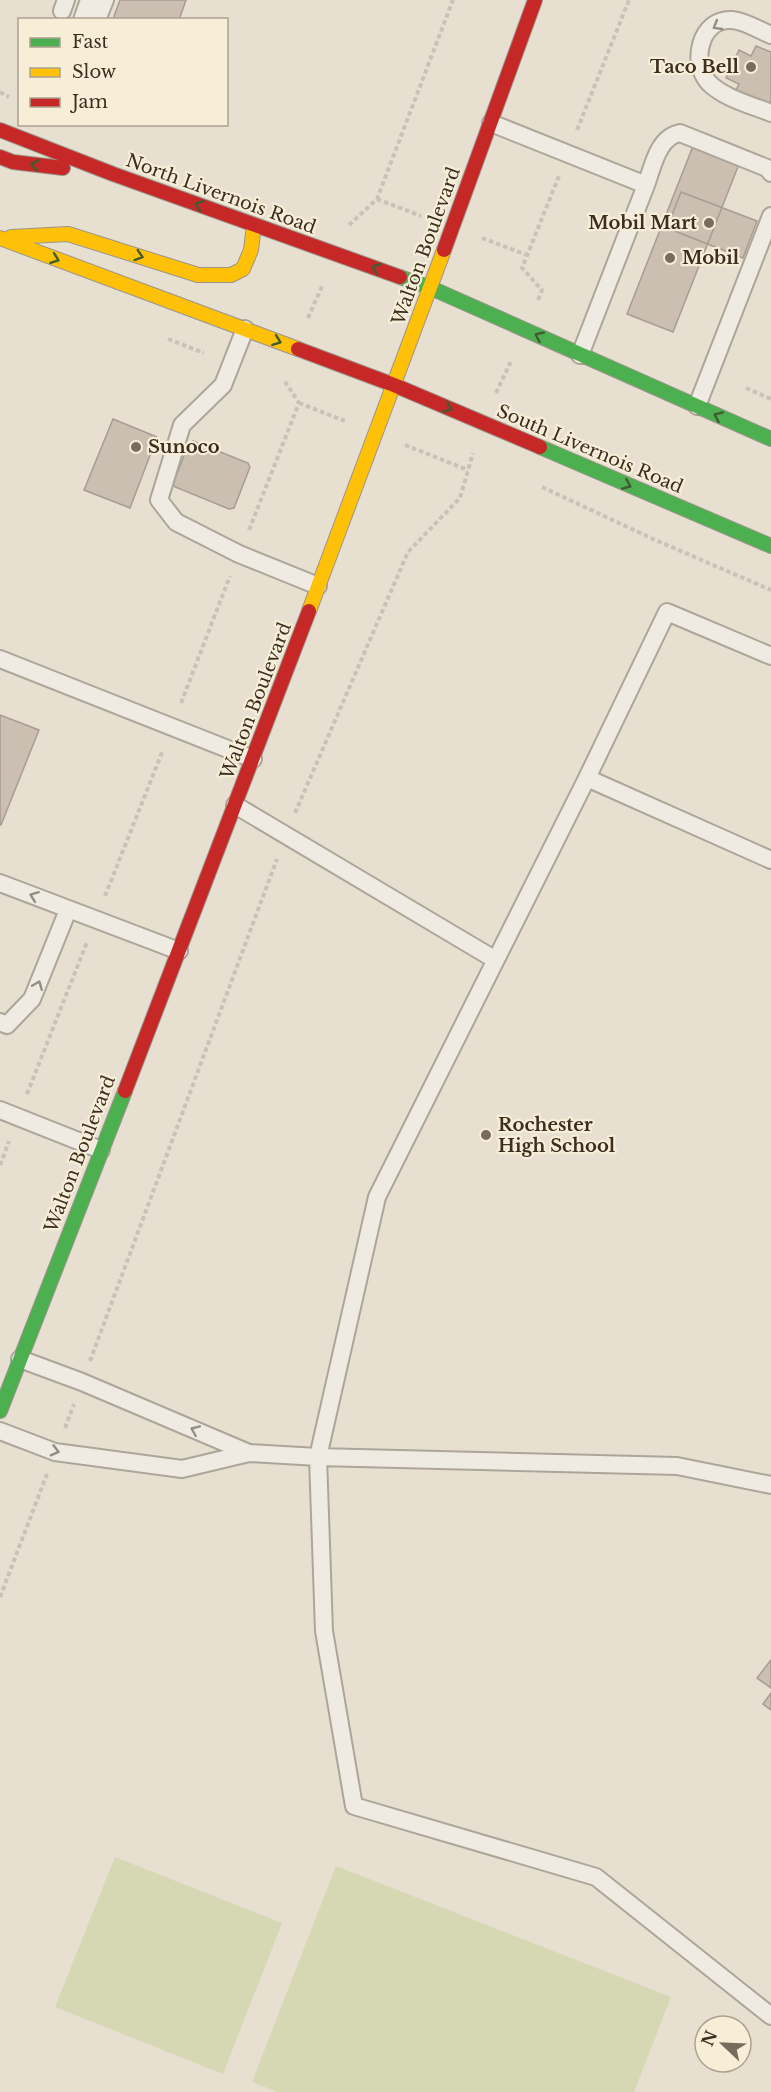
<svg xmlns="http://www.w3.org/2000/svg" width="771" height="2092" viewBox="0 0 771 2092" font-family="'Libre Baskerville',serif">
<rect width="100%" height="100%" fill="#e7e0d1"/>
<path fill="#d6d7b3" d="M 115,1857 L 282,1923 L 223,2074 L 55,2007 Z
M 336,1866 L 671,1997 L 634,2092 L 278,2092 L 252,2082 Z"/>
<path fill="#cbbfb2" stroke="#a89c90" stroke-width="1.5" d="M 120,0 L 186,0 L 179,20 L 115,20 L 113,19 Z
M 756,46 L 771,52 L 771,105 L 736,90 L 739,84 L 726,78 L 739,50 L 751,56 Z
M 695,141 L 741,159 L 673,332 L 627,314 Z
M 681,192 L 757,221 L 743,258 L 667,228 Z
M 113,419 L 157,437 L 130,508 L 84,490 Z
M 193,441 L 248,463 L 250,467 L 234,508 L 229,509 L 175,487 L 173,484 L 189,443 Z
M 0,715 L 39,730 L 1,825 L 0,824 Z
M 771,1660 L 771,1688 L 757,1678 Z
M 771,1693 L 771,1710 L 763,1704 Z"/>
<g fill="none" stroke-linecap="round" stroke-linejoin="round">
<defs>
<path id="lane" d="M 62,11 L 66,0
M 82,20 L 89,0
M 97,20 L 105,0
M 771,35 C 759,30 745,21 732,20 C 700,18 690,63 709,83 C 724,98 751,105 771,113
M 491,123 L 646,185 L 580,355
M 646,185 C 653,166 658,137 680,133 L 767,168 L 771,173
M 245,329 L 223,385 L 182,425 L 159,500 L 176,522 L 239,554 L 318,586
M 697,406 L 771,216
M 771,656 L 667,612 L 587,778 L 377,1197 L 318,1457 L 324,1631 L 354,1806 L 596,1877 L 771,2016
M 0,659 L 253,759
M 587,778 L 771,860
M 235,805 L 494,959
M 0,883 L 179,951
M 0,1022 L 7,1025 L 32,999 L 68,910
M 0,1110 L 101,1150
M 20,1359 L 82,1382 L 249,1453
M 0,1431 L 55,1452 L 182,1469 L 249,1453 L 318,1457 L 677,1466 L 771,1485"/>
<path id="fast" d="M 400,277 L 431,288 L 771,439
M 540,447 L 771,546
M 0,1411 L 125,1091"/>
<path id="slow" d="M 11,237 L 68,234 L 198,275 L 231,275 L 243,269 L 251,250 L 254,225
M 0,238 L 298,349
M 309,611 L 444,250"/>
<path id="jam" d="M 0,130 L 113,174 L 400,277
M 0,157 L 13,162 L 63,168
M 444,250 L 535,0
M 298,349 L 394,385 L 540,447
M 125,1091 L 309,611"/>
</defs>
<use href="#lane" stroke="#ada599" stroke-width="20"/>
<use href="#fast" stroke="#9c958a" stroke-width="16"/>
<use href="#slow" stroke="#9c958a" stroke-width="16"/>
<use href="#jam" stroke="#9c958a" stroke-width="16"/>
<path stroke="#c8c2b9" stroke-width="4" stroke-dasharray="4.5 3" stroke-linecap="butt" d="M 0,92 L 9,97
M 577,130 L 629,0
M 377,199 L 421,216
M 349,225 L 377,199 L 453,0
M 482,238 L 527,255
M 538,300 L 542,290 L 522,268 L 559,176
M 308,318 L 323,284
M 168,339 L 204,353
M 746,388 L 771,399
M 496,393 L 512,359
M 299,403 L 345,421
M 405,445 L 468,470
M 542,487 L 653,539 L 771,590
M 249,530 L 299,403 L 284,380
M 181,703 L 230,576
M 295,813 L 408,552 L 460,498 L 473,453
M 105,896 L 163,750
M 27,1094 L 87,942
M 0,1165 L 9,1141
M 90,1361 L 277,859
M 65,1428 L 74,1404
M 0,1597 L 47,1474"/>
<use href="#lane" stroke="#efebe3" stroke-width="16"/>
<use href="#fast" stroke="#4caf50" stroke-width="14"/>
<use href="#slow" stroke="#ffc107" stroke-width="14"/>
<use href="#jam" stroke="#c62828" stroke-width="14"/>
</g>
<defs><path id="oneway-chevron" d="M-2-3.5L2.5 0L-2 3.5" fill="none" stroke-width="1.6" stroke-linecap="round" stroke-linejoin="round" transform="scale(1.5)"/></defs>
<g stroke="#968c82">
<use href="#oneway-chevron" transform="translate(717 26) rotate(150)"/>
<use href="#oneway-chevron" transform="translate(34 896) rotate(-159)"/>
<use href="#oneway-chevron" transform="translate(38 985) rotate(-68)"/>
<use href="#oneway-chevron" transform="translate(195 1430) rotate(-157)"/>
<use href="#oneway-chevron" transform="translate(55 1451) rotate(15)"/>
</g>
<g stroke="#425b31">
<use href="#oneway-chevron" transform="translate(35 165) rotate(-173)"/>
<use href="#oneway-chevron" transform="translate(199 205) rotate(-160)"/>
<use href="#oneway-chevron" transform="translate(139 256) rotate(18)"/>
<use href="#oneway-chevron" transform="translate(55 259) rotate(20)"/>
<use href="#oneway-chevron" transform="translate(376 268) rotate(-160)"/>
<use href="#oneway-chevron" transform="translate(539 336) rotate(-156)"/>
<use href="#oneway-chevron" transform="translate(277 341) rotate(20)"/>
<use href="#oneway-chevron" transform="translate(448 408) rotate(23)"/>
<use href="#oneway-chevron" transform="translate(718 416) rotate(-156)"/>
<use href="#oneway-chevron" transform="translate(627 485) rotate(23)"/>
</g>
<g fill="#786c5e" stroke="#f7eed8" stroke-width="2">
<circle cx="751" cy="67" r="6"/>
<circle cx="709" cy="223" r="6"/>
<circle cx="670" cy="258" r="6"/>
<circle cx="136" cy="447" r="6"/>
<circle cx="486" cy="1135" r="6"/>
</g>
<g text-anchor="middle" stroke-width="4.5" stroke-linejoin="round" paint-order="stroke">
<g font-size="18" font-weight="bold" fill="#3d2e20" stroke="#f7eed8" text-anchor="start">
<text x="739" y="73" text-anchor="end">Taco Bell</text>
<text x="697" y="229" text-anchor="end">Mobil Mart</text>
<text x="682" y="264">Mobil</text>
<text x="148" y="453">Sunoco</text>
<text x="498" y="1131">Rochester<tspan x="498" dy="21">High School</tspan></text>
</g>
<g font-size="18" fill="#3d2e20" stroke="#f7eed8">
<text transform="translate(221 194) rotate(20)" y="6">North Livernois Road</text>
<text transform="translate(426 246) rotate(-70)" y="6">Walton Boulevard</text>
<text transform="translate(590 449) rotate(23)" y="6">South Livernois Road</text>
<text transform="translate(256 701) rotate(-69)" y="6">Walton Boulevard</text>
<text transform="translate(80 1154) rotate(-69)" y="6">Walton Boulevard</text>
</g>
</g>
<rect x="18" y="18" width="210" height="108" fill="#f7eed8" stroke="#ada18e" stroke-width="1.5"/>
<rect x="30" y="38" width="30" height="9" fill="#4caf50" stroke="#ada18e" stroke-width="1.5"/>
<text x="72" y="48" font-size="18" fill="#3d2e20">Fast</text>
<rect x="30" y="68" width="30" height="9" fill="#ffc107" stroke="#ada18e" stroke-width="1.5"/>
<text x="72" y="78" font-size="18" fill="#3d2e20">Slow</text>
<rect x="30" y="98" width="30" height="9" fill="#c62828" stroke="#ada18e" stroke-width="1.5"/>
<text x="72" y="108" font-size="18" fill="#3d2e20">Jam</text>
<g transform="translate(723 2044) rotate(293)"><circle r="28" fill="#f7eed8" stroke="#ada18e" stroke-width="1.5"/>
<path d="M0-4.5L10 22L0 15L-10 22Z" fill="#786c5e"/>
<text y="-9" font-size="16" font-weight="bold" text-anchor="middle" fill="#3d2e20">N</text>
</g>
</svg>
